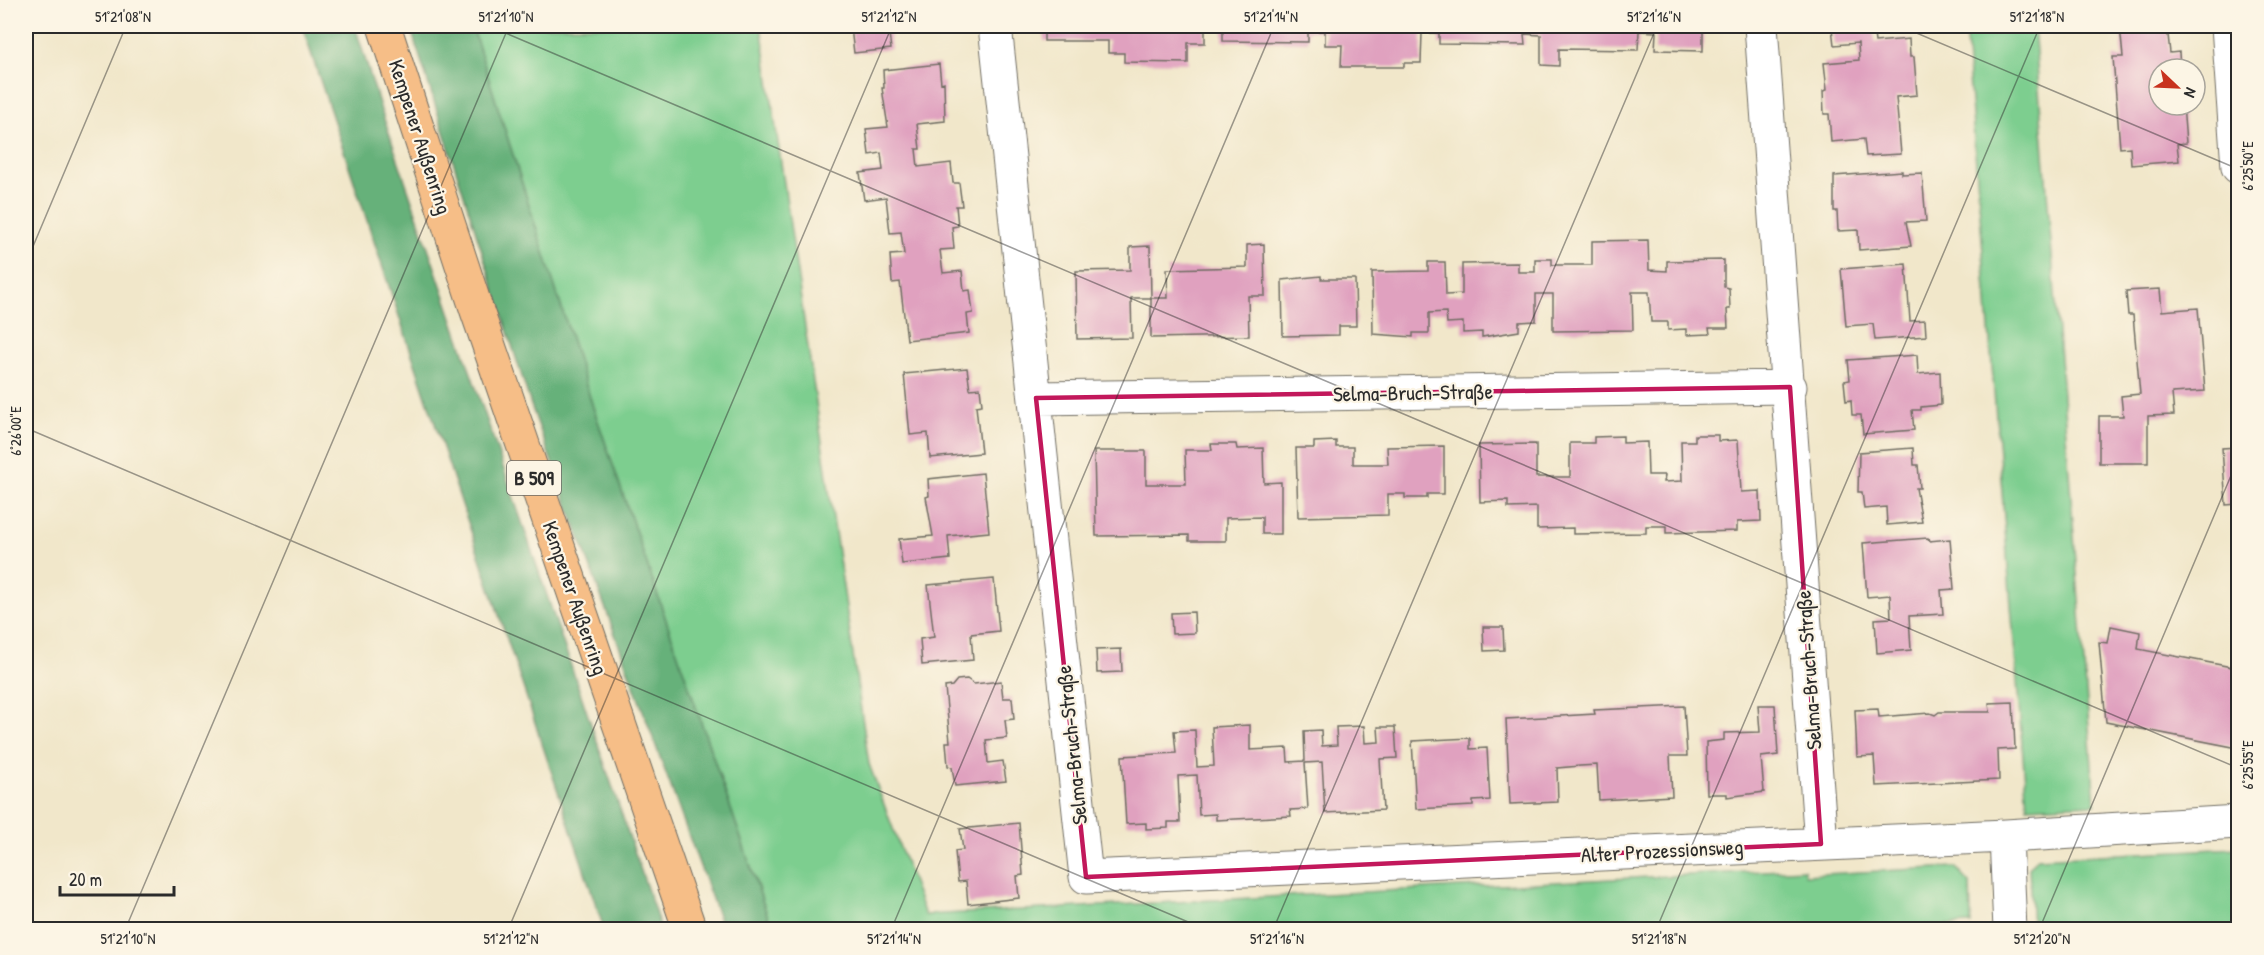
<svg xmlns="http://www.w3.org/2000/svg" width="2264" height="955" viewBox="0 0 2264 955" font-family="'Patrick Hand',sans-serif">
<rect width="100%" height="100%" fill="#fcf5e5"/>
<filter id="ink" filterUnits="userSpaceOnUse"><feTurbulence type="fractalNoise" baseFrequency=".0167" numOctaves="2"/><feDisplacementMap in="SourceGraphic" scale="12" xChannelSelector="R" yChannelSelector="G"/><feConvolveMatrix kernelMatrix="1 2 1 2 8 2 1 2 1" color-interpolation-filters="sRGB"/></filter>
<filter id="wash" filterUnits="userSpaceOnUse"><feTurbulence type="fractalNoise" baseFrequency=".008" numOctaves="4" result="noise"/><feDisplacementMap in="SourceGraphic" scale="24" xChannelSelector="R" yChannelSelector="G"/><feGaussianBlur stdDeviation="1.35" result="paint"/><feColorMatrix in="noise" values="0 0 0 0 0 0 0 0 0 0 0 0 0 0 0 0 0 1.4 0 .05"/><feComposite in="paint" operator="in"/></filter>
<g filter="url(#wash)">
<rect width="100%" height="100%" fill="#f1e7ca"/>
<path fill="#7dce8f" stroke="#547c5d" stroke-width="1.5" d="M 472,26 L 761,26 L 869,764 L 925,915 L 1804,869 L 1805,875 L 1955,867 L 1970,883 L 1971,924 L 1857,930 L 772,929 L 593,407 Z
M 1965,26 L 2034,26 L 2095,804 L 2027,807 Z
M 2238,848 L 2238,929 L 2032,929 L 2029,866 L 2038,858 Z"/>
<path fill="#66b17a" stroke="#486e52" stroke-width="1.5" d="M 302,26 L 355,26 L 381,110 L 661,929 L 604,929 Z
M 410,26 L 472,26 L 593,407 L 772,929 L 723,929 L 532,408 Z"/>
<g id="blocks">
<path fill="#e0a1bf" d="M 825,26 L 888,26 L 891,49 L 854,53 L 851,28 L 826,31 Z
M 1044,26 L 1703,26 L 1703,51 L 1655,50 L 1656,32 L 1639,31 L 1638,50 L 1559,49 L 1559,66 L 1541,65 L 1541,35 L 1524,34 L 1525,45 L 1439,44 L 1439,33 L 1422,33 L 1421,63 L 1404,63 L 1404,67 L 1341,67 L 1342,45 L 1325,45 L 1325,31 L 1308,31 L 1308,42 L 1223,41 L 1223,29 L 1205,29 L 1205,43 L 1188,43 L 1188,63 L 1124,62 L 1124,53 L 1108,53 L 1108,41 L 1044,41 Z
M 1822,26 L 1873,26 L 1875,42 L 1909,39 L 1910,57 L 1914,57 L 1917,95 L 1896,97 L 1901,154 L 1866,156 L 1864,139 L 1831,142 L 1829,114 L 1824,114 L 1823,91 L 1827,90 L 1824,63 L 1859,60 L 1858,43 L 1834,45 L 1832,28 L 1822,29 Z
M 2120,26 L 2167,26 L 2170,53 L 2179,52 L 2180,69 L 2159,69 L 2159,105 L 2183,105 L 2186,143 L 2177,144 L 2179,161 L 2131,165 L 2130,147 L 2120,148 L 2113,57 L 2123,57 Z
M 939,64 L 941,83 L 944,82 L 945,121 L 917,124 L 920,149 L 916,149 L 918,167 L 951,163 L 953,183 L 959,183 L 962,206 L 956,206 L 958,226 L 952,227 L 954,249 L 940,250 L 943,273 L 962,271 L 964,291 L 970,290 L 973,313 L 967,314 L 969,333 L 907,340 L 900,282 L 892,283 L 890,255 L 904,254 L 901,232 L 890,233 L 886,197 L 864,200 L 860,173 L 883,170 L 881,153 L 869,155 L 866,129 L 888,127 L 882,88 L 884,88 L 883,70 Z
M 1902,171 L 1902,174 L 1922,173 L 1926,221 L 1906,222 L 1911,246 L 1859,250 L 1858,230 L 1838,231 L 1837,211 L 1834,211 L 1834,176 Z
M 1648,240 L 1649,270 L 1667,271 L 1667,261 L 1724,260 L 1724,287 L 1729,288 L 1730,309 L 1727,309 L 1728,328 L 1709,328 L 1710,334 L 1686,335 L 1686,329 L 1668,330 L 1668,322 L 1651,322 L 1649,292 L 1632,292 L 1633,330 L 1553,331 L 1553,294 L 1536,294 L 1536,321 L 1519,322 L 1519,331 L 1482,337 L 1482,332 L 1463,333 L 1463,322 L 1447,323 L 1446,312 L 1429,313 L 1429,333 L 1413,333 L 1413,337 L 1373,334 L 1372,272 L 1428,271 L 1428,262 L 1445,262 L 1446,295 L 1462,294 L 1462,264 L 1518,263 L 1518,272 L 1535,272 L 1535,259 L 1552,259 L 1552,265 L 1592,265 L 1592,241 Z
M 1264,244 L 1265,296 L 1248,296 L 1249,336 L 1151,338 L 1151,298 L 1168,298 L 1167,269 L 1247,267 L 1247,245 Z
M 1150,246 L 1151,298 L 1131,298 L 1132,338 L 1077,339 L 1076,271 L 1130,270 L 1130,247 Z
M 1906,264 L 1910,321 L 1925,320 L 1926,336 L 1875,340 L 1873,324 L 1846,326 L 1841,269 Z
M 1321,276 L 1321,279 L 1355,279 L 1356,326 L 1339,326 L 1339,335 L 1283,336 L 1282,280 Z
M 2160,289 L 2162,311 L 2198,308 L 2205,391 L 2172,393 L 2174,415 L 2148,416 L 2148,463 L 2099,463 L 2099,416 L 2123,416 L 2121,396 L 2140,394 L 2133,315 L 2128,315 L 2126,291 Z
M 1917,355 L 1918,374 L 1940,372 L 1941,405 L 1921,407 L 1921,410 L 1912,410 L 1914,430 L 1863,434 L 1861,415 L 1852,415 L 1851,400 L 1846,401 L 1844,381 L 1850,380 L 1848,360 Z
M 967,368 L 970,389 L 980,388 L 982,405 L 976,406 L 981,453 L 930,458 L 928,433 L 910,435 L 904,374 Z
M 1695,435 L 1718,435 L 1718,441 L 1738,440 L 1741,492 L 1760,491 L 1761,521 L 1737,522 L 1737,531 L 1666,533 L 1666,526 L 1646,526 L 1646,533 L 1573,534 L 1573,528 L 1537,529 L 1537,507 L 1508,508 L 1508,501 L 1480,502 L 1479,445 L 1536,444 L 1536,477 L 1570,477 L 1570,443 L 1594,443 L 1594,437 L 1623,436 L 1623,443 L 1647,442 L 1648,475 L 1665,475 L 1664,482 L 1682,481 L 1681,441 L 1695,441 Z
M 1336,441 L 1336,447 L 1353,447 L 1353,464 L 1388,464 L 1387,447 L 1444,446 L 1444,494 L 1427,494 L 1427,498 L 1405,498 L 1405,494 L 1388,494 L 1388,515 L 1298,517 L 1296,448 L 1314,448 L 1314,442 Z
M 1211,444 L 1236,444 L 1237,449 L 1263,448 L 1264,483 L 1281,482 L 1281,534 L 1262,534 L 1262,517 L 1226,518 L 1226,541 L 1189,541 L 1189,535 L 1096,536 L 1094,451 L 1146,451 L 1146,484 L 1186,484 L 1185,450 L 1212,450 Z
M 2238,447 L 2238,504 L 2226,505 L 2222,448 Z
M 1913,448 L 1914,465 L 1918,465 L 1920,488 L 1916,488 L 1922,522 L 1887,525 L 1886,507 L 1864,509 L 1862,492 L 1858,492 L 1859,452 Z
M 983,473 L 989,532 L 948,536 L 950,559 L 902,564 L 899,539 L 933,536 L 926,497 L 929,496 L 928,479 Z
M 1928,538 L 1929,541 L 1950,539 L 1954,589 L 1941,590 L 1943,614 L 1909,616 L 1911,650 L 1877,653 L 1875,619 L 1891,618 L 1890,595 L 1867,597 L 1863,543 Z
M 994,579 L 999,631 L 971,634 L 973,660 L 922,665 L 920,639 L 934,637 L 928,585 Z
M 1194,612 L 1195,633 L 1172,634 L 1171,613 Z
M 2111,626 L 2140,632 L 2138,649 L 2237,668 L 2238,663 L 2238,748 L 2106,722 L 2099,642 L 2108,643 Z
M 1483,627 L 1503,627 L 1504,650 L 1484,651 Z
M 1121,649 L 1122,672 L 1097,673 L 1096,650 Z
M 967,679 L 974,684 L 1001,681 L 1003,698 L 1012,698 L 1014,719 L 1005,720 L 1007,738 L 986,740 L 988,763 L 1003,761 L 1006,781 L 955,786 L 952,767 L 948,766 L 946,742 L 950,742 L 945,687 L 952,686 L 957,680 Z
M 2013,702 L 2015,749 L 1998,750 L 1999,780 L 1876,786 L 1874,756 L 1857,757 L 1855,710 L 1878,709 L 1879,717 L 1930,713 L 1935,715 L 1939,712 L 1990,712 L 1989,703 Z
M 1758,705 L 1775,705 L 1778,755 L 1761,757 L 1764,792 L 1727,797 L 1727,794 L 1707,794 L 1706,742 L 1724,740 L 1724,733 L 1760,732 Z
M 1684,706 L 1687,756 L 1670,756 L 1672,796 L 1599,800 L 1597,765 L 1580,766 L 1557,768 L 1558,802 L 1510,804 L 1506,719 L 1595,714 L 1594,710 Z
M 1250,725 L 1250,750 L 1287,748 L 1288,762 L 1305,761 L 1304,731 L 1321,730 L 1322,746 L 1337,745 L 1336,727 L 1364,726 L 1365,743 L 1379,742 L 1378,727 L 1395,727 L 1397,758 L 1380,759 L 1383,810 L 1325,813 L 1322,762 L 1305,763 L 1308,809 L 1290,810 L 1291,816 L 1216,820 L 1216,814 L 1199,815 L 1197,775 L 1178,776 L 1180,822 L 1168,822 L 1168,828 L 1146,829 L 1146,823 L 1126,824 L 1122,756 L 1176,753 L 1174,731 L 1195,730 L 1197,767 L 1214,766 L 1212,727 Z
M 1470,738 L 1470,749 L 1487,748 L 1490,800 L 1473,801 L 1473,806 L 1416,809 L 1412,741 Z
M 1019,823 L 1023,875 L 1017,876 L 1019,898 L 968,904 L 966,881 L 958,882 L 955,851 L 963,850 L 960,829 Z"/>
</g>
</g>
<g filter="url(#ink)">
<use href="#blocks" fill-opacity="0" stroke="#706d63" stroke-width="1.5"/>
<g fill="none" stroke-linecap="round" stroke-linejoin="round">
<defs>
<path id="minor" d="M 995,26 L 1086,877 L 2006,836 L 2238,822
M 1761,26 L 1821,844
M 2228,26 L 2238,167
M 1036,398 L 1790,387
M 2006,836 L 2010,930"/>
<path id="major" d="M 384,26 L 477,311 L 690,930"/>
</defs>
<use href="#minor" stroke="#706d63" stroke-width="35"/>
<use href="#major" stroke="#706d63" stroke-width="35"/>
<use href="#minor" stroke="#fff" stroke-width="33"/>
<use href="#major" stroke="#f6be87" stroke-width="33"/>
</g>
</g>
<path fill="none" stroke="#c2185b" stroke-width="4.5" stroke-linejoin="round" d="M 1790,387 L 1821,844 L 1086,877 L 1036,398 Z"/>
<path fill="none" stroke="#2b2b2b" stroke-width="1.5" stroke-opacity="0.45" d="M 489,26 L 2238,768M 1900,26 L 2238,169M 26,263 L 126,26M 26,428 L 1207,930M 125,930 L 509,26M 508,930 L 892,26M 891,930 L 1274,26M 1273,930 L 1657,26M 1656,930 L 2040,26M 2039,930 L 2238,459"/>
<g text-anchor="middle" stroke-width="4.5" stroke-linejoin="round" paint-order="stroke">
<rect fill="#fcf5e5" stroke="#6a6863" stroke-width="1.5" x="507" y="461" width="54" height="34" rx="4.5"/>
<g font-size="20" font-weight="bold" fill="#2b2b2b">
<text x="534" y="485">B 509</text>
</g>
<g font-size="21" fill="#2b2b2b" stroke="#fcf5e5">
<text transform="translate(420 137) rotate(72)" y="7">Kempener Außenring</text>
<text transform="translate(1413 393) rotate(-1)" y="7">Selma-Bruch-Straße</text>
<text transform="translate(575 598) rotate(71)" y="7">Kempener Außenring</text>
<text transform="translate(1809 670) rotate(-94)" y="7">Selma-Bruch-Straße</text>
<text transform="translate(1072 745) rotate(-96)" y="7">Selma-Bruch-Straße</text>
<text transform="translate(1662 851) rotate(-3)" y="7">Alter Prozessionsweg</text>
</g>
</g>
<rect width="2264" height="955" fill="none" stroke="#fcf5e5" stroke-width="66"/>
<g transform="translate(2177 87) rotate(113)"><circle r="28" fill="#fcf5e5" stroke="#a8a49b" stroke-width="1.5"/>
<path d="M0-4.5L10 22L0 15L-10 22Z" fill="#c8321e"/>
<text y="-9" font-size="16" font-weight="bold" text-anchor="middle" fill="#2b2b2b">N</text>
</g>
<path d="M60 886v9h114v-9" fill="none" stroke="#2b2b2b" stroke-width="3"/>
<text x="69" y="886" font-size="18" fill="#2b2b2b" stroke="#fcf5e5" stroke-width="4.5" paint-order="stroke">20 m</text>
<rect x="33" y="33" width="2198" height="889" fill="none" stroke="#2b2b2b" stroke-width="2"/>
<g font-size="15" text-anchor="middle" fill="#2b2b2b">
<text x="123" y="22">51°21'08"N</text>
<text x="506" y="22">51°21'10"N</text>
<text x="889" y="22">51°21'12"N</text>
<text x="1271" y="22">51°21'14"N</text>
<text x="1654" y="22">51°21'16"N</text>
<text x="2037" y="22">51°21'18"N</text>
<text transform="translate(2248 166) rotate(-90)" y="5">6°25'50"E</text>
<text transform="translate(16 431) rotate(-90)" y="5">6°26'00"E</text>
<text transform="translate(2248 765) rotate(-90)" y="5">6°25'55"E</text>
<text x="128" y="944">51°21'10"N</text>
<text x="511" y="944">51°21'12"N</text>
<text x="894" y="944">51°21'14"N</text>
<text x="1277" y="944">51°21'16"N</text>
<text x="1659" y="944">51°21'18"N</text>
<text x="2042" y="944">51°21'20"N</text>
</g>
</svg>
